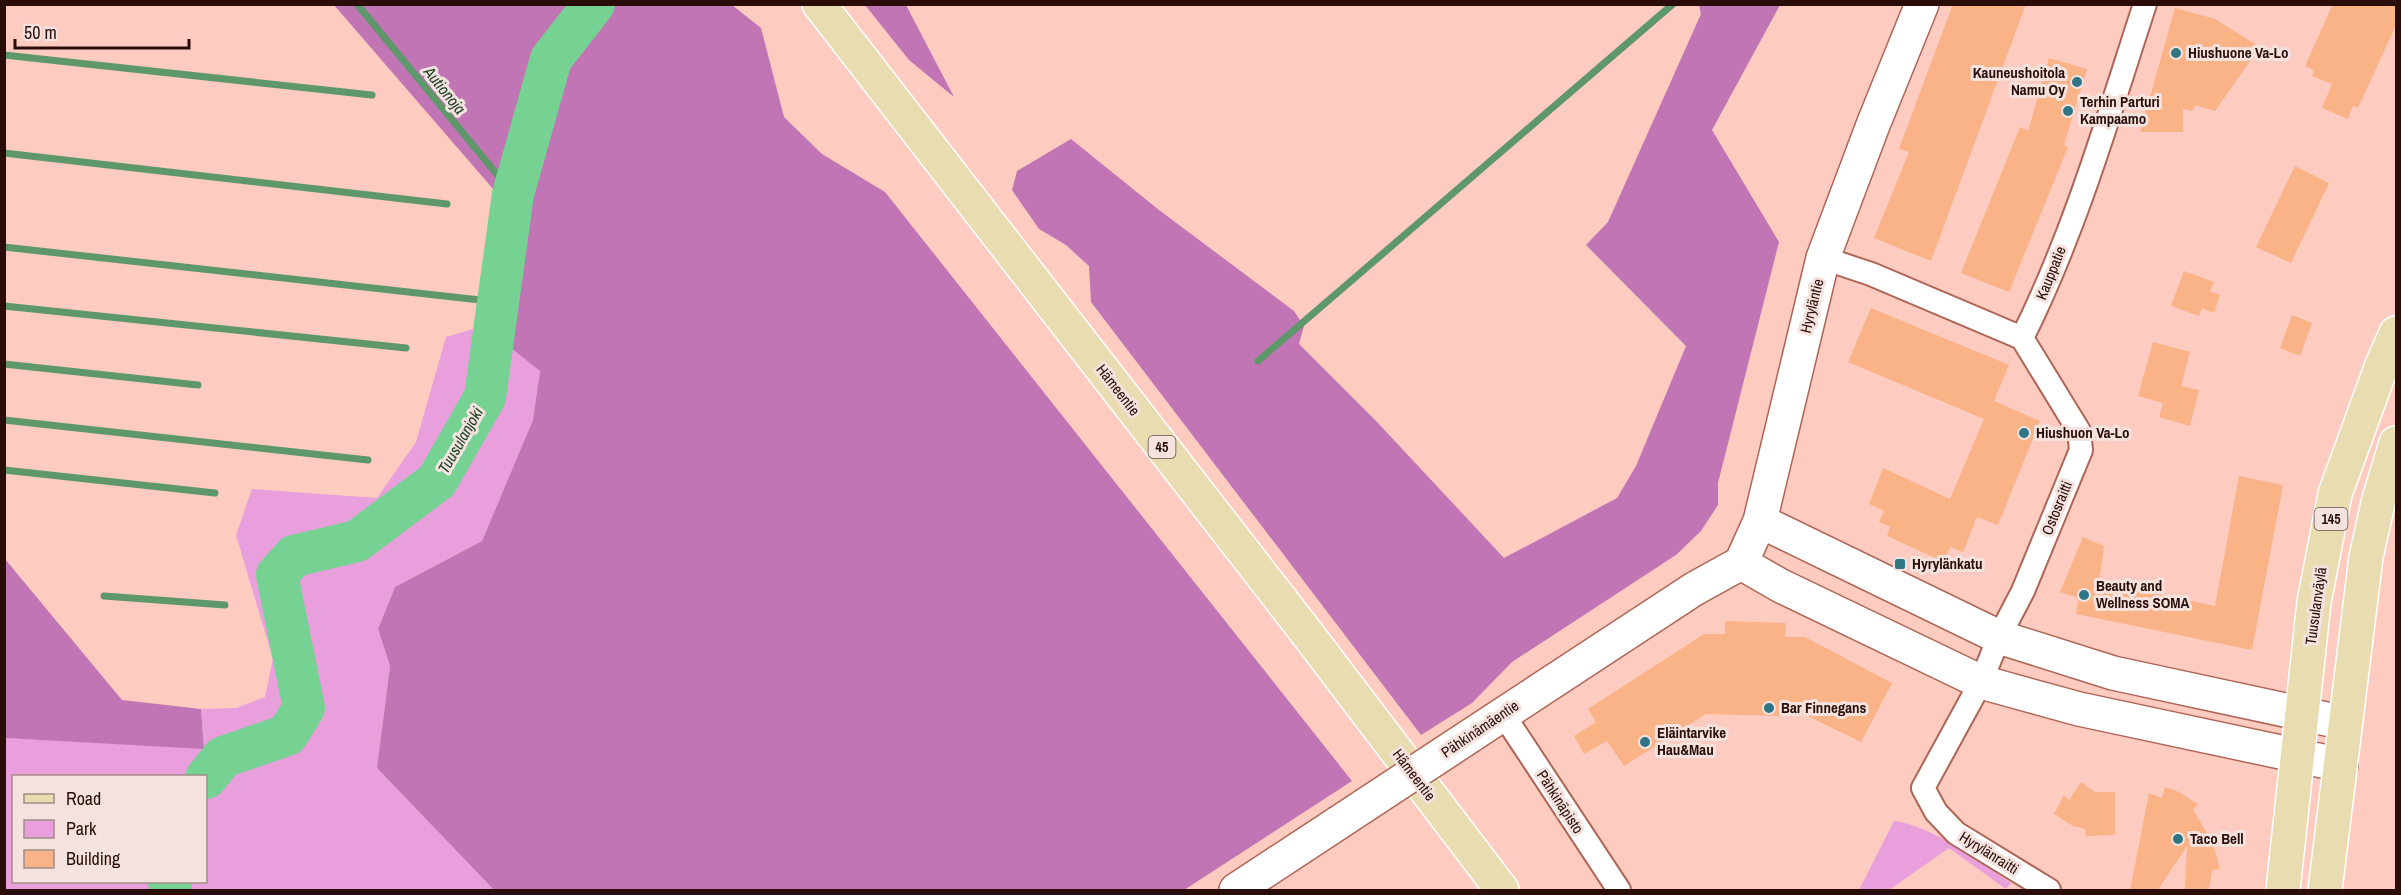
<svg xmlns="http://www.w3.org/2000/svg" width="2401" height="895" viewBox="0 0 2401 895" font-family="'Archivo Narrow',sans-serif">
<rect width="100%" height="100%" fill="#fdcbc0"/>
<path fill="#e89fdb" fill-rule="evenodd" d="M 483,326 L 540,371 L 533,420 L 482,541 L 395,587 L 378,629 L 390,666 L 377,768 L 494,890 L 5,890 L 4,738 L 204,748 L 201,709 L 236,708 L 265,697 L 273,659 L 236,535 L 252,489 L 377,498 L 416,442 L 446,337 ZM 14,776 L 206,776 L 206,882 L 14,882 Z
M 1894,821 C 1933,826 1978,861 2011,883 L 2006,889 L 1949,848 L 1889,890 L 1859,890 Z"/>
<path fill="#c175b5" d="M 334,5 L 732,5 L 761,28 L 784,117 L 822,154 L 885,192 L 1352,781 L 1184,890 L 494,890 L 377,768 L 390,666 L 378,629 L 395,587 L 482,541 L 533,420 L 540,371 L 483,326 L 492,305 L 500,197 Z
M 865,5 L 906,5 L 954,97 L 909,60 Z
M 1699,5 L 1780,5 L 1712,130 L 1779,242 L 1718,483 L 1718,505 L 1701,531 L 1676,555 L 1512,662 L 1472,703 L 1421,735 L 1091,302 L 1089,266 L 1066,245 L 1039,229 L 1012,190 L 1017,171 L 1071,139 L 1159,210 L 1294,311 L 1304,326 L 1299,344 L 1377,422 L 1504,558 L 1617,498 L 1636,466 L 1686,346 L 1586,245 L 1608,222 L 1701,14 Z
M 5,559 L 122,700 L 201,709 L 204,749 L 5,738 Z"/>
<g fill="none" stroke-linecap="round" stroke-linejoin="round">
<path stroke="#5e9769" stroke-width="7" d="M 357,4 L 513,194
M 4,55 L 372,95
M 4,153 L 447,204
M 4,247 L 498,302
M 4,306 L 406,348
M 1258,361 L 1673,4
M 4,364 L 198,385
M 4,420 L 368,460
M 4,470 L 215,493
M 104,596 L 225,605"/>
<path stroke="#75d293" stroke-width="42" d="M 206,778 L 223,757 L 287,735 L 304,708 L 277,575 L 294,556 L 357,541 L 437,481 L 485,397 L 513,194 L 551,59 L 594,4
M 169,882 L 171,890"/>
</g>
<path fill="#f9b387" d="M 1953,4 L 2026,4 L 1931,261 L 1874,238 L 1909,152 L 1899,149 Z
M 2333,4 L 2397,4 L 2397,23 L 2358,108 L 2353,106 L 2348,119 L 2322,108 L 2332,84 L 2312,76 L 2314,70 L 2305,66 Z
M 2175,8 L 2215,19 L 2260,47 L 2215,111 L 2195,105 L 2192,111 L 2183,109 L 2183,132 L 2140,132 Z
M 2049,58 L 2087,69 L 2064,145 L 2068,147 L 2009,292 L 1961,273 L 2020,127 L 2028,131 Z
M 2295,166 L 2329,183 L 2291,263 L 2256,247 Z
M 2184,271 L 2214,282 L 2210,291 L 2220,295 L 2214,313 L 2202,308 L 2199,316 L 2171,306 Z
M 1871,308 L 2009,365 L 1994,401 L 2040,421 L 1998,525 L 1977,517 L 1963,552 L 1950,547 L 1944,562 L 1887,536 L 1890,527 L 1879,522 L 1884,511 L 1869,504 L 1883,468 L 1950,499 L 1984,419 L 1848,362 Z
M 2292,315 L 2312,323 L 2300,356 L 2280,348 Z
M 2153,342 L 2190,352 L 2181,386 L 2199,390 L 2190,426 L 2159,417 L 2163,403 L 2138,396 Z
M 2239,476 L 2283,485 L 2252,650 L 2076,614 L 2079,598 L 2060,592 L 2083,537 L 2104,546 L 2099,582 L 2215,606 Z
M 1725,621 L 1786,623 L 1785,637 L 1805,637 L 1892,683 L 1861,742 L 1781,703 L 1781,716 L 1706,714 L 1624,766 L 1607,741 L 1584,754 L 1574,736 L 1596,722 L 1588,709 L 1704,634 L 1725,634 Z
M 2081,782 L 2095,792 L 2115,792 L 2115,835 L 2086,836 L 2085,829 L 2073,826 L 2054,814 L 2064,795 L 2069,800 Z
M 2165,787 L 2179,792 L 2198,804 L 2193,810 L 2213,843 L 2220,869 L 2212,870 L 2209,891 L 2185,891 L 2187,846 L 2157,891 L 2130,891 L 2149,793 L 2162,798 Z"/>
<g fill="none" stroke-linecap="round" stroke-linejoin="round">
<defs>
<path id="street" d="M 1823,258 L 1871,274 L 2022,338 C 2075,232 2108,117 2145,4
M 2022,338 L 2079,431 L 2081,450 L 2023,591 L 1999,637 L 1981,682 L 1923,788 L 1936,812 L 1956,833 L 2049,890
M 1503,714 L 1619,890"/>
<path id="secondary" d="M 1760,521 L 1999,637 L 2113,673 L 2345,723
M 1741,563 L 1781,586 L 1981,682 L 2079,709 L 2341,765
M 1470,736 L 1694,589 L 1741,563 L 1760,521 L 1823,258 L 1873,125 L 1922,4
M 1236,890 L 1338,823"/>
<path id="primary" d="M 819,4 L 1306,632 L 1502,890
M 2283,890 L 2314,602 L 2335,494 L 2382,365 L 2396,333
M 2325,890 L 2366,557 L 2379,499 L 2396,443"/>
</defs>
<use href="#street" stroke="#ae6555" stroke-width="26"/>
<use href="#secondary" stroke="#ae6555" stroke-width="36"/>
<use href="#primary" stroke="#fff" stroke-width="36"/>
<use href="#street" stroke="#fff" stroke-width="22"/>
<use href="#secondary" stroke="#fff" stroke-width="33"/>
<use href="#primary" stroke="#e9dcb0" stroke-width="33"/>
<defs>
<path id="secondary-bridge" d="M 1338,823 L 1470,736"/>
</defs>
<use href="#secondary-bridge" stroke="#ae6555" stroke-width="36" stroke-linecap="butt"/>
<use href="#secondary-bridge" stroke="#fff" stroke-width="33"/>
</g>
<g fill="#2f7583" stroke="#f3e2de" stroke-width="2">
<circle cx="2176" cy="53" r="6"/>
<circle cx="2077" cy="82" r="6"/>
<circle cx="2068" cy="111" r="6"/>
<circle cx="2024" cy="433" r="6"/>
<rect x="1894" y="558" width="12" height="12" rx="3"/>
<circle cx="2084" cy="595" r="6"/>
<circle cx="1769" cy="708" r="6"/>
<circle cx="1645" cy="742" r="6"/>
<circle cx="2178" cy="839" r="6"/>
</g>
<g text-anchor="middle" stroke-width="6" stroke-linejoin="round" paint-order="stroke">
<g fill="#f3e2de" stroke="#664d48" stroke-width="1.5">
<rect x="1148.5" y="436" width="27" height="22" rx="4.5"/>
<rect x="2314.5" y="508" width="33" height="22" rx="4.5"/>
</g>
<g font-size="14" font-weight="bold" fill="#2a0d08">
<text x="1162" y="452">45</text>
<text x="2331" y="524">145</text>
</g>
<g font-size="15" font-weight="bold" fill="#2a0d08" stroke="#f3e2de" text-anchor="start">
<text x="2188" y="58">Hiushuone Va-Lo</text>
<text x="2065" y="78" text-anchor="end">Kauneushoitola<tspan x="2065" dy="17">Namu Oy</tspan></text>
<text x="2080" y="107">Terhin Parturi<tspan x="2080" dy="17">Kampaamo</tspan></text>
<text x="2036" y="438">Hiushuon Va-Lo</text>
<text x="1912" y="569">Hyrylänkatu</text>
<text x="2096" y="591">Beauty and<tspan x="2096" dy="17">Wellness SOMA</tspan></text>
<text x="1781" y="713">Bar Finnegans</text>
<text x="1657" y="738">Eläintarvike<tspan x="1657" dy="17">Hau&amp;Mau</tspan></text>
<text x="2190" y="844">Taco Bell</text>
</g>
<g font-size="15" fill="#2a0d08" stroke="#f3e2de">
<text transform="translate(2051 273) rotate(-68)" y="5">Kauppatie</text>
<text transform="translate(1812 306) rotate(-76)" y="5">Hyryläntie</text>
<text transform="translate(1118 390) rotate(52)" y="5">Hämeentie</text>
<text transform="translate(2057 508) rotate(-68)" y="5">Ostosraitti</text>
<text transform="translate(2316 606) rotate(-82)" y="5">Tuusulanväylä</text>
<text transform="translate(1480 729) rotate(-34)" y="5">Pähkinämäentie</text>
<text transform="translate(1414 775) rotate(53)" y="5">Hämeentie</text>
<text transform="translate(1560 802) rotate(57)" y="5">Pähkinäpisto</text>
<text transform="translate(1989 853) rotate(32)" y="5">Hyrylänraitti</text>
</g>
<g font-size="16" font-style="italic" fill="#153c23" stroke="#f3e2de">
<text transform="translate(445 90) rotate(51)" y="6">Autionoja</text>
<text transform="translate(460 440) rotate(-60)" y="6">Tuusulanjoki</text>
</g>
</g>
<rect width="2401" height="895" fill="none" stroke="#2a0d08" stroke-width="12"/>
<rect x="12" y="775" width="195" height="108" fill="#f3e2de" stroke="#a38d88" stroke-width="1.5"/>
<rect x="24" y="794" width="30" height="9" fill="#e9dcb0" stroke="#a38d88" stroke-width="1.5"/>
<text x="66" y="805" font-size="18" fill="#2a0d08">Road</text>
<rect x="24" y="820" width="30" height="18" fill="#e89fdb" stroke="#a38d88" stroke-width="1.5"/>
<text x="66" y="835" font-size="18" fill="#2a0d08">Park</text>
<rect x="24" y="850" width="30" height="18" fill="#f9b387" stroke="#a38d88" stroke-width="1.5"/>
<text x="66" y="865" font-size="18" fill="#2a0d08">Building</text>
<path d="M15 39v9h174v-9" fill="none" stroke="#2a0d08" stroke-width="3"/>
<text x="24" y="39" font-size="18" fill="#2a0d08" stroke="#f3e2de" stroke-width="4.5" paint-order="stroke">50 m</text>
</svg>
